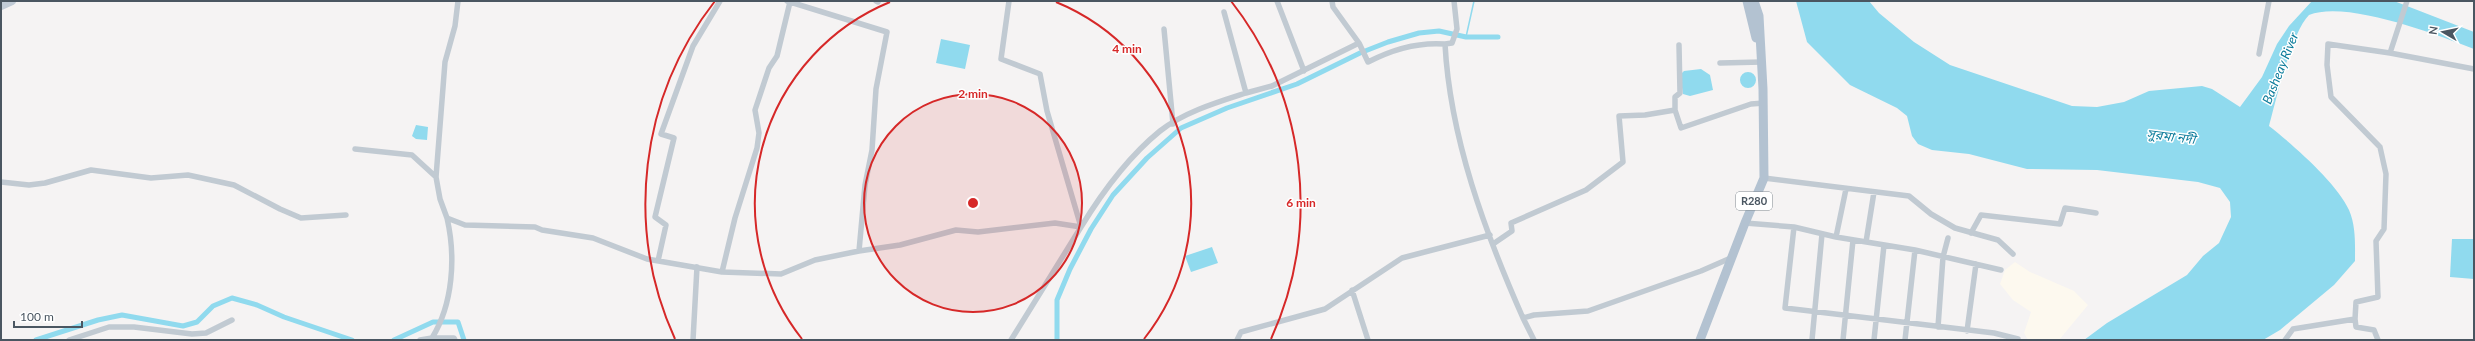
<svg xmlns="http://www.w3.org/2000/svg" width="2475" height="341" viewBox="0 0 2475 341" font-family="Lato,'Noto Sans Bengali',sans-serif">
<rect width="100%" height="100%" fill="#f5f3f3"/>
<path fill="#fdf9ef" d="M 2015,262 L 2030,272 L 2074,291 L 2088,305 L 2059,340 L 2028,340 L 2024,333 L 2031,312 L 2013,300 L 2000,284 L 2005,270 Z"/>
<path fill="#90daee" d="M 1796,1 L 1869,1 L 1879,13 L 1914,42 L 1950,65 L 2072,106 L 2097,107 L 2124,102 L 2149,91 L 2202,86 L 2212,89 L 2240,107 L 2262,77 L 2277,44 L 2289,26 L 2312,1 L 2394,1 L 2474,32 L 2474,49 C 2435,34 2346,0 2309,15 C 2291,33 2276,101 2269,126 C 2292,144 2337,183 2349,210 C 2356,226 2355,244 2355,261 L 2334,285 L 2280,330 L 2263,340 L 2084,340 L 2107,323 L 2187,275 L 2203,256 L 2219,243 L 2231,217 L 2230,202 L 2220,188 L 2198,182 L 2097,170 L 2027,169 L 1969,154 L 1932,150 L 1918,144 L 1912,136 L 1907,116 L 1897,108 L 1850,85 L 1807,42 Z
M 941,39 L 970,45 L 965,69 L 936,63 Z
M 1701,69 L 1710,75 L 1713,90 L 1690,96 L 1683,94 L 1680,75 L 1684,71 Z
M1740 80a8 8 0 1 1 16 0a8 8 0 1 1-16 0Z
M 416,125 L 428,127 L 427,140 L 416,139 L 412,136 Z
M 2452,239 L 2474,239 L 2474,279 L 2450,277 Z
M 1212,247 L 1218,263 L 1191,272 L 1185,256 Z"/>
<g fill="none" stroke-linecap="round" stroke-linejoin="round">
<path stroke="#90daee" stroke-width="1.5" d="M 1466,37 L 1474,1"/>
<path stroke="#90daee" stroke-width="5" d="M 36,340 L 98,320 L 122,315 L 183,326 L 197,322 L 213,306 L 232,298 L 257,305 L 284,317 L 352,340
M 394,340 L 433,322 L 458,322 L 464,340
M 1057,340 L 1057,300 L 1070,269 L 1091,229 L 1113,195 L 1147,158 L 1181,128 L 1227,108 L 1297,84 L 1360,53 L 1388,42 L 1419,33 L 1439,31 L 1466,37 L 1498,37"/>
<path stroke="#c1cad2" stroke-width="5.5" d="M 458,1 L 455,26 L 445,62 L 436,177 L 440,199 L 447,218 L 465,225 L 535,227 L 542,230 L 593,238 L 647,259 L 722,272 L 781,274 L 815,260 L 859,251 L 865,185 L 872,150 L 876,89 L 887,32 L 787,1
M 876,1 L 878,2
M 1009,1 L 1001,59 L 1040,74 L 1047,111 L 1081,227 C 1103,191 1128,157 1160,131 C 1184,112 1218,102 1246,93
M 1277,1 L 1304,71
M 1332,1 L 1333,7 L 1359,43
M 2407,1 L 2390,53 L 2474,69
M 1224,12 L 1246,93 L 1272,86 L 1359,43 L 1368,62 C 1391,50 1419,42 1445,44 C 1450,138 1485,232 1523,318 L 1534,315 L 1588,311 L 1701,271 L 1733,257
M 1164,29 L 1173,124
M 1445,44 L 1452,43 L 1457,29 L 1454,1
M 2259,54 L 2269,1
M 1720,63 L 1762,62
M 1675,110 L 1675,97 L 1680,93 L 1679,45
M 355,149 L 412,155 L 436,177
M 1764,178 L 1909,196 L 1931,214 L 1955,228 L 1998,240 L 2013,254
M 1,182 L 29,185 L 45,183 L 91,170 L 151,178 L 188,175 L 234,185 L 280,209 L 301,218 L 346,215
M 1745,223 L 1794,227 L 1836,237 L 1915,250 L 2001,270
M 1794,227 L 1785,308 L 1994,333 L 2018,339
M 1971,233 L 1981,215 L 2060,224 L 2065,208 L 2096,213
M 1836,237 L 1846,189
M 1866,242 L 1874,192
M 1493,244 L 1512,231 L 1511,223 L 1586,190 L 1623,162 L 1619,116 L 1645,115 L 1675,110 L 1681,128 L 1751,104 L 1764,103
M 859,251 L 900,245 L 956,230 L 978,232 L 1055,223 L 1081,227 L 1011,340
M 658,261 L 666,225 L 655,217 L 674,138 L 661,134 L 693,46 L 720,1
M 722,272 L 735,218 L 757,148 L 759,133 L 755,110 L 769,68 L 777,56 L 790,2
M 1352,290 L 1368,340
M 1523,318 L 1534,340
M 2355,319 L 2356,327 L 2374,330 L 2378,340
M 1938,327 L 1943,257 L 1948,238
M 1967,331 L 1976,264
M 432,338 L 454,338 L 455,340
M 69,340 L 109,327 L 134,327 L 192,334 L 206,333 L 232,320
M 420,340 L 432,338 C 453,304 456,257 447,218
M 693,340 L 697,267
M 1237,340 L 1241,332 L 1325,309 L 1402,258 L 1490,235
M 1812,340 L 1822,234
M 1843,340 L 1853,240
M 1874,340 L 1884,245
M 1905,340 L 1915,250
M 2285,340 L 2293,329 L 2355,319 L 2356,302 L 2378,297 L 2376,241 L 2384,229 L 2386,174 L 2380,147 L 2331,97 L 2327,65 L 2328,44 L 2390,53"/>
<path stroke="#c1cbd6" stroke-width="8" d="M 1,6 L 12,1"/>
<path stroke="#b3c2d1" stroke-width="9" d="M 1747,1 L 1756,38
M 1700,340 L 1745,223 L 1764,178 L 1763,89 L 1759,16 L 1754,1"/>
</g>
<circle cx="973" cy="203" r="109" fill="#d62828" fill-opacity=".12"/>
<g fill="none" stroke="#d62828" stroke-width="2">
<circle cx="973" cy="203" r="109"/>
<path d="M802 339A218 218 0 0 1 890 2M1056 2A218 218 0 0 1 1144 339"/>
<path d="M675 339A328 328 0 0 1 715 1M1231 1A328 328 0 0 1 1271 339"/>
</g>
<g text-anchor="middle" stroke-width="3" stroke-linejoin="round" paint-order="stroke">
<rect fill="#fff" stroke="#808990" stroke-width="1" x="1736" y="192" width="36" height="18" rx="3"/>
<g font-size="11" font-weight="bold" fill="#4a5661">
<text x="1754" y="205">R280</text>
</g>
<g font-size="13" font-style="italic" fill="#0c7c9b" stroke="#fff">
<text transform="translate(2280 68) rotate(-68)" y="5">Basheay River</text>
<text transform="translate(2171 136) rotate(7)" y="5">সুরমা নদী</text>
</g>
</g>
<circle cx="973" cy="203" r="6" fill="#d62828" stroke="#fff" stroke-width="2"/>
<g font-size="12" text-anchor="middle" font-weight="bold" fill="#d62828" stroke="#fff" stroke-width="3" stroke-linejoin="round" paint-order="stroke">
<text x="1127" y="53">4 min</text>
<text x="973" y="98">2 min</text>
<text x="1301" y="207">6 min</text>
</g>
<rect width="2475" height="341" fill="none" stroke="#4a5661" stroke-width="4"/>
<g transform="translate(2443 32) rotate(279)" stroke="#ffffff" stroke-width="3" paint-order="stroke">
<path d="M0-3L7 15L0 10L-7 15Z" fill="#4a5661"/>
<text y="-6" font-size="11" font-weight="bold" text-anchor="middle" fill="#4a5661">N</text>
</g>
<path d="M14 321v6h68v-6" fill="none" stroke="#4a5661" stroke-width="2"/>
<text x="20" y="321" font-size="12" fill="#4a5661" stroke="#ffffff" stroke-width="3" paint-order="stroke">100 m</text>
</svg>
